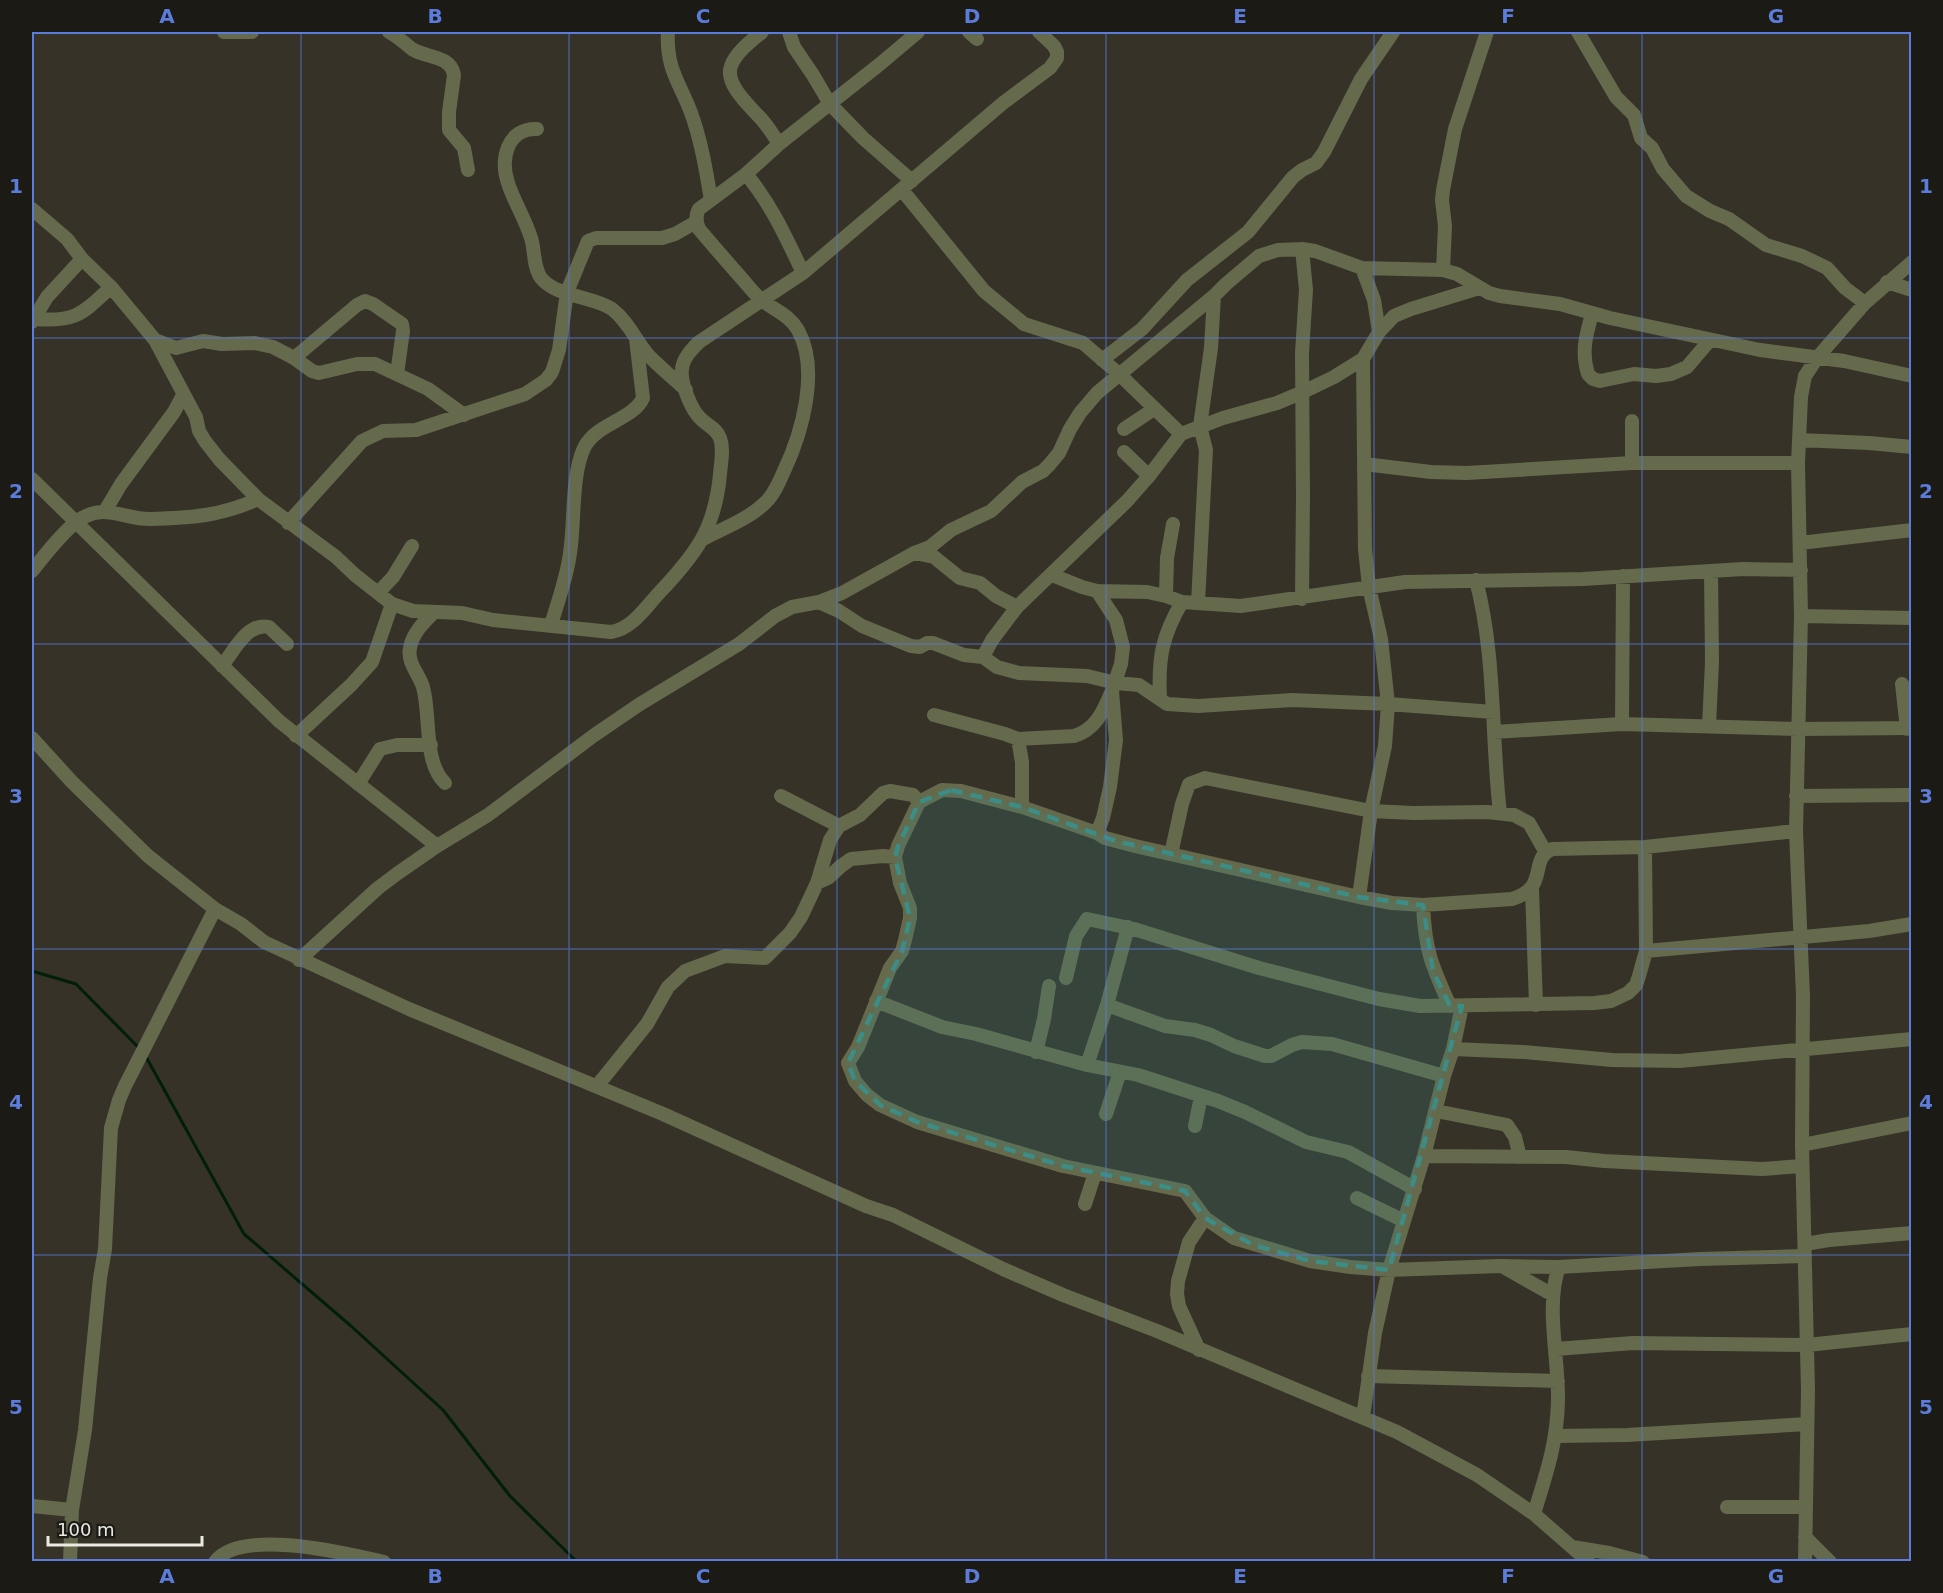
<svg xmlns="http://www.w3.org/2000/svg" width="1943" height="1593" viewBox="0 0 1943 1593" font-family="'DejaVu Sans',sans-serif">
<rect width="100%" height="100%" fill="#363228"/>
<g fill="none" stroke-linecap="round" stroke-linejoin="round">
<path stroke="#001f08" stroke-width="3" d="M 32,971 L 76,984 L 139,1048
M 145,1055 L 244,1234 L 351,1326 L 443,1410 L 510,1496 L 577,1562"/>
<path stroke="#656a4d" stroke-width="14" d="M 224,32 L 252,32
M 389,32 C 398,37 405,43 412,49 C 426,58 451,55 454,75 L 449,112 L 449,130 L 464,148 L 468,170
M 668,32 C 666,67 678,80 690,110 C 701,139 706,170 711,200
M 762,32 C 751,41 736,52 731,66 C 724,85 752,108 763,121 C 769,128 774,136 779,144
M 789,32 L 794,47 L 813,75 L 830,104 L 863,138 L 912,181
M 969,32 L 977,39
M 1578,32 L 1616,97 L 1634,115 L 1641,138 L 1652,148 L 1663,169 L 1686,196 L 1710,211 L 1729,219 L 1766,245 L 1802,256 L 1827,268 L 1845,288 L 1865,303
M 537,129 C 507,128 500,159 508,183 C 514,202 525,218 531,238 C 535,250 533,267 541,278 C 556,297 593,296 612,309 C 628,321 636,341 649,356 C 661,368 674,379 686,390
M 746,174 C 771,204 786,237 803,273
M 902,190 L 984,291 L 1024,324 L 1083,343 L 1119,374 L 1181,434
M 32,209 L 67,239 L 82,259 L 111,287 L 155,340 L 196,417 L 199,431 L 205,441 L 219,459 L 258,499 L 336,557 L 355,575 L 392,604 L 413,611 L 462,613 L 493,620 L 611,632 C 632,629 645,608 659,593 C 696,554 715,529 720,474 C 721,462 724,449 720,438 C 716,428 708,426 701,419 C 691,410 680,382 682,369 C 683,358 692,349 699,342 L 803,273 L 1003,103 L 1050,68 L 1057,58 L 1057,52 L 1054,46 L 1039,32
M 1362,268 L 1374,300 L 1379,332
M 1443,270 L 1445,226 L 1442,200 L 1443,190 L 1455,129 L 1487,32
M 1887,282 L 1912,290
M 1592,314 C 1586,335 1581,352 1588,374 L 1593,379 L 1600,381 L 1634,374 L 1656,376 L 1671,374 L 1687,367 L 1710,340
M 35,319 C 76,322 82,314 111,287
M 32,322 L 47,297 L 82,259
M 155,340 L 176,348 L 203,341 L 222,344 L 255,343 L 273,347 L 294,358 L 312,371 L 319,373 L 357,364 L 375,364 L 428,389 L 464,415
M 294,358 L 357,305 L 365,301 L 373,304 L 402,324 L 403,331 L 397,374
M 1102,360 L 1142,329 L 1187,280 L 1248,232 L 1293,177 L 1302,170 L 1316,163 L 1324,152 L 1361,79 L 1393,32
M 1632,421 L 1632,463
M 1124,429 L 1154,409
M 1799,440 L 1869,443 L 1912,447
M 1124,452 L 1149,476
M 1364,464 L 1431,472 L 1467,473 L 1632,463 L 1798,463
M 32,479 L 279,721 L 437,846
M 105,511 L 121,484 L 174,412 L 183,395
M 288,523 L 353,451 L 362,441 L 383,431 L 416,430 L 525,394 L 546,380 L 552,372 L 559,350 L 567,292 L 588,241 L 596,238 L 662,238 L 675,234 L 696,222
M 703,539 C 724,528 749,519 766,502 C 775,493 779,482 784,471 C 802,433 820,370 798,330 C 789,315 776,311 763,301 C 756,296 750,288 744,281 C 729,264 714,247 699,229 C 696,222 695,216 699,209 L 746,174 L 779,144 L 880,64 L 918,32
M 1800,543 L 1912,530
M 915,553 L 934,557 L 960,578 L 980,583 L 996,596 L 1017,607
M 32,571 C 45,555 59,536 75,523 C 101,501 122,519 150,519 C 190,518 221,516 258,499
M 1052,575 L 1082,587 L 1097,591 L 1147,592 L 1166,596 L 1182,602 L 1241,606 L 1405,582 L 1583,579 L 1743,569 L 1801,570
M 1476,580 C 1496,656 1491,736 1500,813
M 1097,591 L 1116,620 L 1123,647 L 1121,664 L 1112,691 L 1116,740 L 1110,787 L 1103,818 L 1097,833
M 378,593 L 393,577 L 412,546
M 1166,596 L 1167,558 L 1173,524
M 1302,599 L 1303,496 L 1302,353 L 1306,290 L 1302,249
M 819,602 L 839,611 L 862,626 L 911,646 L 920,647 L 927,643 L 933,643 L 964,655 L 983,657 L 992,640 L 1017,607 L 1127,501 L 1149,476 L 1181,434 L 1223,418 L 1277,403 L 1303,392 L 1334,377 L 1363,359 L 1379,332 L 1394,316 L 1411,309 L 1479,288
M 1198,603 L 1206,450 L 1200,426 L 1211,348 L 1214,296
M 433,613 C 424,622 412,634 410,648 C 407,663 419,674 423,687 C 431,715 423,762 445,783
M 1801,616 L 1912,618
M 551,625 C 558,601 567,577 570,553 C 575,522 571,476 584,448 C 596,423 633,420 643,398 L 636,339
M 983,657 L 997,667 L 1019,673 L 1087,676 L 1116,683 L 1139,685 L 1167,704 L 1198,706 L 1292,700 L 1388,704 L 1493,712
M 222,666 C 234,651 247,622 269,627 L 287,644
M 1902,684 L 1907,729
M 1160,698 C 1158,658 1162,636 1182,602
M 934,715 L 1005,734 L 1018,739
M 1622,724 L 1623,576
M 1709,726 L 1712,662 L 1711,571
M 1494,732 L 1622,724 L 1799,729 L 1912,728
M 296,736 L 351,685 L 372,662 L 392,604
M 32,738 L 72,782 L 148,856 L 215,909 L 241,924 L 264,942 L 409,1009 L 663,1114 L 866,1206 L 893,1215 L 1003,1269 L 1063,1295 L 1157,1331 L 1397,1432 L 1477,1475 L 1534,1514 L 1589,1562
M 358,784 L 380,749 L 397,745 L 431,745
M 781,796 L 839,826
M 1796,796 L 1912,795
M 1022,807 L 1022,762 L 1018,739 L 1074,736 C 1095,730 1103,712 1111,693
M 1796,831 L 1645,847 L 1552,849 C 1528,859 1550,888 1512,899 L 1423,905 L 1392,903 L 1359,897 L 1135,846 L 1105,838 L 1097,833 L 1022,807 L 961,791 L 942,790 L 919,802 L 898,846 L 895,857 L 900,883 L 910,908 L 910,918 L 905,940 L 902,951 L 890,968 L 858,1047 L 848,1063 L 855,1081 L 867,1095 L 880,1105 L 917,1122 L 1063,1166 L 1185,1191 L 1205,1218 L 1234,1238 L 1310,1261 L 1350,1267 L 1389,1270 L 1500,1266 L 1559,1267 L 1700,1259 L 1805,1256
M 1171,854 L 1182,804 L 1189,784 L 1205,778 L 1371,811 L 1413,813 L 1487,812 L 1514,815 L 1529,823 L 1545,851
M 817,883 L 830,840 L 839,826 L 860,815 L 883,793 L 890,791 L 913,795 L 919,802
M 1532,889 L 1536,1005
M 1359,897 L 1371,811 L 1385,746 L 1388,704 L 1381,639 L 1369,587 L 1365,549 L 1363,359
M 1423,905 C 1425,951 1432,966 1450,1006
M 1646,951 L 1869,931 L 1912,924
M 299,960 L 378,888 L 398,873 L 437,846 L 488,815 L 593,736 L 640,704 L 739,644 L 775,616 L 792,607 L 819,602 L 842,593 L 914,553 L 930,547 L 951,530 L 991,511 L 1022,482 L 1043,471 L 1049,465 L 1059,453 L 1070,429 L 1080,413 L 1097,393 L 1214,296 L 1226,284 L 1259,256 L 1278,250 L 1302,249 L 1315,251 L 1362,268 L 1443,270 L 1457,274 L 1489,293 L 1500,296 L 1560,304 L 1610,318 L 1760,350 L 1844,361 L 1912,376
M 1066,978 L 1076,936 L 1087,919 L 1134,929 L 1259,968 L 1379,999 L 1420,1006 L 1594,1003 L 1611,1001 L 1628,993 L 1636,985 L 1639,976 L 1646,951 L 1645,847
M 876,1001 L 942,1027 L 976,1034 L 1087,1065 L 1138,1075 L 1218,1101 L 1245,1112 L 1306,1142 L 1348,1152 L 1415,1189
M 1107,1005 L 1165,1026 L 1195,1030 L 1211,1035 L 1234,1046 L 1265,1056 L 1271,1056 L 1292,1045 L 1302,1042 L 1332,1044 L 1444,1076
M 1453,1049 L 1523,1052 L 1612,1060 L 1680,1061 L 1912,1039
M 1036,1052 L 1044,1019 L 1049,986
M 1087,1065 L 1107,1005 L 1128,927
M 597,1086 L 647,1024 L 668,987 L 685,971 L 725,956 L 765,958 L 790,933 L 801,917 L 817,883 L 828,878 L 841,866 L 851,859 L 883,856 L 895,857
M 1436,1111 L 1507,1125 L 1515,1137 L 1520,1157
M 1106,1114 L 1120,1072
M 1195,1126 L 1201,1096
M 1802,1145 L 1912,1123
M 1424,1156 L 1566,1157 L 1604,1161 L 1762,1169 L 1802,1166
M 1357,1198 L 1404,1221
M 1085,1204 L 1095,1173
M 1805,1244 L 1829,1240 L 1912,1233
M 1505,1268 L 1553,1295
M 1556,1349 L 1633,1343 L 1807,1345 L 1912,1334
M 1199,1350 L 1179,1306 L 1177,1294 L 1178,1281 L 1189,1242 L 1205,1218
M 1368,1376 L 1558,1381
M 1363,1417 L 1375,1333 L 1389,1270 L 1424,1156 L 1444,1076 L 1453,1049 L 1462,1006
M 1556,1436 L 1627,1435 L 1807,1424
M 32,1506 L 72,1510
M 1727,1507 L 1806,1507
M 1534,1514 C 1546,1474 1557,1444 1558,1401 C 1559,1360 1545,1305 1559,1267
M 1805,1537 L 1830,1562
M 1572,1547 L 1609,1553 L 1643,1562
M 70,1562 L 72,1510 L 85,1430 L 100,1278 L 105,1249 L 111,1128 L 119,1100 L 125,1086 L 215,909
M 215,1562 C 240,1527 348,1554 384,1562
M 1805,1562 L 1808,1390 L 1802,1145 L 1803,996 L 1796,831 L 1801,616 L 1798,463 L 1801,397 L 1805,376 L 1817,358 L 1865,303 L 1912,262"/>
</g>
<path fill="#3b8d85" fill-opacity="0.2" stroke="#3b8d85" stroke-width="4.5" stroke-dasharray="12 8" stroke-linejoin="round" d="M 951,790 L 1022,807 L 1116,841 L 1359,897 L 1423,905 L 1433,971 L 1450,1006 L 1462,1006 L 1389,1270 L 1310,1261 L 1253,1245 L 1205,1218 L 1185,1191 L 1063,1166 L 917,1122 L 880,1105 L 855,1081 L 848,1063 L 902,951 L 910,918 L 895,857 L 898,846 L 919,802 Z"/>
<path fill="none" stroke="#5b7cdb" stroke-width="1.5" stroke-opacity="0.55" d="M 301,32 L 301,1562M 569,32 L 569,1562M 837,32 L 837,1562M 1106,32 L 1106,1562M 1374,32 L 1374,1562M 1642,32 L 1642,1562M 32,338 L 1912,338M 32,644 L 1912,644M 32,949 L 1912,949M 32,1255 L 1912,1255"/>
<rect width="1943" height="1593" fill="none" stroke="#1c1a15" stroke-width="66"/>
<path d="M48 1536v9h154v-9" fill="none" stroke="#ece9e3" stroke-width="3"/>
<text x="57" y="1536" font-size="18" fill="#ece9e3" stroke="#1c1a15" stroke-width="4.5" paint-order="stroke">100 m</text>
<rect x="33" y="33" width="1877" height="1527" fill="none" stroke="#5b7cdb" stroke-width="2"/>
<g font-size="20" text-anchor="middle" font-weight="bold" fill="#5b7cdb">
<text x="167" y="23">A</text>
<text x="435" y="23">B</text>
<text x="703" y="23">C</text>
<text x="972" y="23">D</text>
<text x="1240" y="23">E</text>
<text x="1508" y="23">F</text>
<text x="1776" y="23">G</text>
<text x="16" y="193">1</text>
<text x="1926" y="193">1</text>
<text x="16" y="498">2</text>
<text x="1926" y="498">2</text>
<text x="16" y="803">3</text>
<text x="1926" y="803">3</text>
<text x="16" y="1109">4</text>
<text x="1926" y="1109">4</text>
<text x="16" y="1414">5</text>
<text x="1926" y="1414">5</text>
<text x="167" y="1583">A</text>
<text x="435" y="1583">B</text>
<text x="703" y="1583">C</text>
<text x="972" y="1583">D</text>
<text x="1240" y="1583">E</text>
<text x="1508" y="1583">F</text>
<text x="1776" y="1583">G</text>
</g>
</svg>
